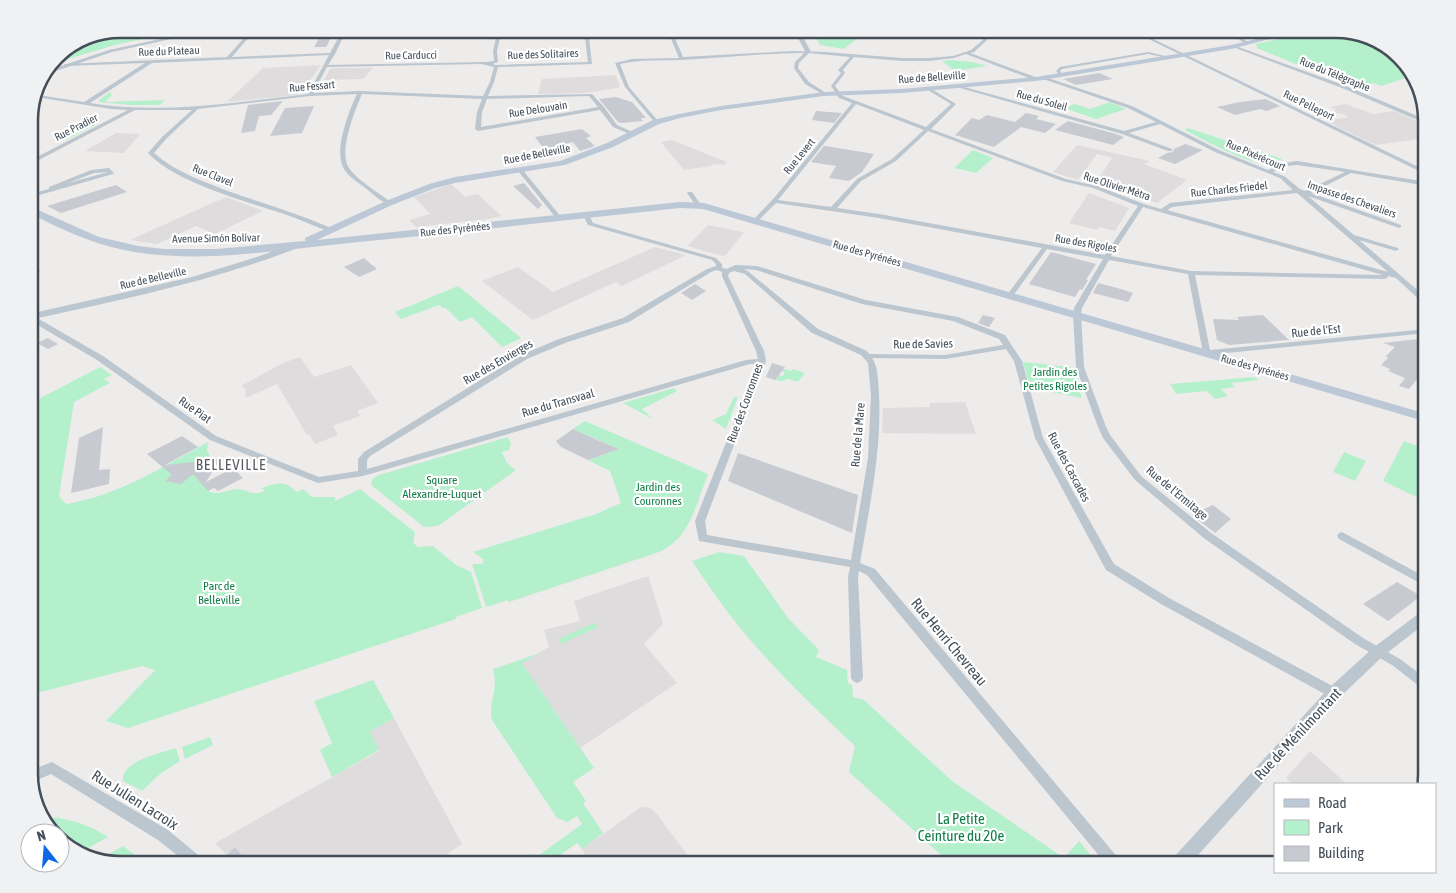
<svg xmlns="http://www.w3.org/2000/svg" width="1456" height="893" viewBox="0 0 1456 893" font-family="'Asap Condensed',sans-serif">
<rect width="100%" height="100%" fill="#eeebeb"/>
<path fill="#dfdcdd" d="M 429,29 L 476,29 L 464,30 L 464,32 L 495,31 L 494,34 L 410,38 L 412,33 L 429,32 Z
M 321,65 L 306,86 L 299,87 L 305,88 L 298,95 L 227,102 L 263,68 Z
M 334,68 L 373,68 L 363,79 L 324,80 L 330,69 Z
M 616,75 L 620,87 L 617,88 L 584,93 L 538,94 L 542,79 Z
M 1346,104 L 1373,114 L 1394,111 L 1427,125 L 1427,138 L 1375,145 L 1326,121 L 1349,117 L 1340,113 L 1318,116 L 1312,114 L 1337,110 L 1330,107 Z
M 116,133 L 140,134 L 124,153 L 85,151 Z
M 672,140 L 699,151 L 727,162 L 724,165 L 713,164 L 711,166 L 684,170 L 661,142 Z
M 1077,145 L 1150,161 L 1144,164 L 1187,180 L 1157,203 L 1097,181 L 1112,158 L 1097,154 L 1078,180 L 1053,172 Z
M 451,184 L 465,197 L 478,194 L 501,216 L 489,219 L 416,227 L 409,220 L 430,214 L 414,197 Z
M 1089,193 L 1129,208 L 1115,231 L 1099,227 L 1097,230 L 1069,223 Z
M 226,197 L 263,211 L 215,234 L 196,226 L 157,244 L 130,240 Z
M 708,225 L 742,232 L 744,232 L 726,255 L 722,256 L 687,246 Z
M 655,247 L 686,255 L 622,286 L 616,282 L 533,320 L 482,281 L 518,267 L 553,292 Z
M 300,357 L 314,377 L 351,365 L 378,403 L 357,411 L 360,416 L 333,426 L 338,435 L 315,444 L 309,434 L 307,435 L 277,384 L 246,398 L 245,389 L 241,386 L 283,363 Z
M 965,402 L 976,434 L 882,433 L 883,408 L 930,407 L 929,403 Z
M 645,577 L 649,577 L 650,581 L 663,624 L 644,644 L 677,683 L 580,748 L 522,663 L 549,647 L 544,630 L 580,621 L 574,601 Z
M 394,718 L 462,844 L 433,864 L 235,864 L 215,843 L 379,751 L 369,732 Z
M 1310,751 L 1347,784 L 1293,784 L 1286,778 Z
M 641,807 L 651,808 L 656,813 L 694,864 L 575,864 L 586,856 L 582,849 Z"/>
<path fill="#b5f0cc" d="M 119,29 L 190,29 L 115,45 L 51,64 C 63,39 95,34 119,29 Z
M 826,29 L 869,29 L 844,49 L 820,45 L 813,31 Z
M 1322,29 L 1388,46 L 1391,49 L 1384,52 L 1397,56 L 1415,75 L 1381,86 L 1373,83 L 1356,89 L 1257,48 L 1256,44 Z
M 952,60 L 972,62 L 987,66 L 955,71 L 942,61 Z
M 110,92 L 112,95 L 105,102 L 165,100 L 160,105 L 130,105 L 100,102 L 99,100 Z
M 1110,102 L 1126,109 L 1096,119 L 1064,108 L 1075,104 L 1090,109 Z
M 80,122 L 97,124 L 66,140 L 55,138 L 59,133 Z
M 1188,128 L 1282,159 C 1280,161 1276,164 1272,164 C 1252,167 1204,140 1185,130 Z
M 973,150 L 993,158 L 976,173 L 954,168 Z
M 458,286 L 462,289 L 521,338 L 502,347 L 472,317 L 460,322 L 446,308 L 443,308 L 439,305 L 401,319 L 395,312 Z
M 1023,362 L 1071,367 L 1082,398 L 1030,388 Z
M 100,367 L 112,375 L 104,379 L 110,383 L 74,402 L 59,496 L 66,504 C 117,496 163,467 208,442 L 207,450 L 212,460 L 220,459 L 206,482 L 205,488 C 214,498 225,490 236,489 C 248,489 251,497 265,491 L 262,488 C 274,483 287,480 296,492 L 303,489 L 312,497 L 335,497 L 335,501 L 360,489 L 415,532 L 413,543 L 418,547 L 433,546 L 456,565 L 471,572 L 482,608 L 456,617 L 456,619 L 128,728 L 106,721 L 155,670 L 142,666 L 29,695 L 29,404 Z
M 784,369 L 792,371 L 793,369 L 805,373 L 798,382 L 789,379 L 781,381 L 775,380 L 779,375 L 783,376 L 785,373 L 782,371 Z
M 1254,377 L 1259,380 L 1231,383 L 1235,387 L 1221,389 L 1228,396 L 1215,399 L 1207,391 L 1176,394 L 1170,384 Z
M 674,388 L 677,391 L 642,409 L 653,419 L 623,403 Z
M 734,397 L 738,397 L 726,429 L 712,420 L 726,414 Z
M 585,421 L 708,474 C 697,502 690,539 659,552 L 509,602 L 508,600 L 486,607 L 472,564 L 482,564 L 484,560 L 473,552 L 596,514 L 621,503 L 610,471 L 588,460 L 619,449 L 573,429 Z
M 508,437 L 511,444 L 509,450 L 502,452 L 507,463 L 516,470 L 438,526 L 424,527 L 371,485 L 373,478 L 379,475 Z
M 1404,441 L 1427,450 L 1427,502 L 1383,481 Z
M 1344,452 L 1366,461 L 1355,481 L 1333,472 Z
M 719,552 L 744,556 L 788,618 L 819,650 L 816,657 L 847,670 L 848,683 L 852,685 L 853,697 L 864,700 L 952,781 L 1064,858 L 1079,841 L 1098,864 L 951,864 L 849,772 L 855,746 C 808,702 761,657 723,606 C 712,591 702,576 692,561 Z
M 594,623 L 598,627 L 561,644 L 558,639 Z
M 540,653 L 522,663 L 594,768 L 573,782 L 586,801 L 583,803 L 603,833 L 582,849 L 577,843 L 548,864 L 524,864 L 526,857 L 531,854 L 538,856 L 582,824 L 577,816 L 567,822 L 557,818 L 492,720 C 488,701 499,690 493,669 Z
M 373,680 L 394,718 L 370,732 L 379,750 L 332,777 L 320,750 L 332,743 L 314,701 Z
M 210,737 L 213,745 L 185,759 L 182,747 Z
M 176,748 L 180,761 L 160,774 L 142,791 L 123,781 C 120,761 161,753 176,748 Z
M 40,817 C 47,820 52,817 59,818 C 77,821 93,827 108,837 L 79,853 L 74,852 L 60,838 L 60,833 L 55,833 L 47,825 L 45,820 L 43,821 Z
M 123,846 L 146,863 L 148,864 L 119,864 L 100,859 Z"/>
<path fill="#c7cad1" d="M 335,30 L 326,47 L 314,47 L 323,31 Z
M 1099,73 L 1113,79 L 1076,85 L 1063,79 Z
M 616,97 L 632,102 L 646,118 L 641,118 L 643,121 L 621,123 L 618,122 L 599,99 Z
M 1266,99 L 1280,106 L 1267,111 L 1260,109 L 1235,115 L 1217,107 L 1240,102 Z
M 283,101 L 271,115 L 259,116 L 255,131 L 241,133 L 248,105 Z
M 314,106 L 302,133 L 270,136 L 285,108 Z
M 816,111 L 842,113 L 834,123 L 812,120 Z
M 1026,113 L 1039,116 L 1036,119 L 1056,124 L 1045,133 L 1021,127 L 994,147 L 955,135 L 972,118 L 979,120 L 987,115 L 1015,122 Z
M 1068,121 L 1116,134 L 1124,137 L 1113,145 L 1055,130 Z
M 582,129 L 591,136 L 586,138 L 595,146 L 580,151 L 573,142 L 544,149 L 535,137 Z
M 1185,144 L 1203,150 L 1175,164 L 1158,158 L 1167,153 L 1173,152 L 1174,149 Z
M 824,146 L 832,147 L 874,154 L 862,172 L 849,181 L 829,178 L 836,166 L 811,162 Z
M 524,183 L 542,205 L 538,209 L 513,186 Z
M 116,185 L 127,192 L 61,213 L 47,206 Z
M 1051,252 L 1096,264 L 1086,280 L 1088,280 L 1082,290 L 1080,289 L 1075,297 L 1029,284 Z
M 364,258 L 377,269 L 359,277 L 344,267 Z
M 1098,283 L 1121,289 L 1133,293 L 1128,302 L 1093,293 Z
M 695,284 L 706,291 L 692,300 L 681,293 Z
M 983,315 L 995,318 L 989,327 L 978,323 Z
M 1263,315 L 1289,340 L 1229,345 L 1217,340 L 1213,319 L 1239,320 L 1237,317 Z
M 48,338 L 58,344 L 48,349 L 37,343 Z
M 1427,338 L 1427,367 L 1409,389 L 1399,386 L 1405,378 L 1388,371 L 1390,369 L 1381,365 L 1388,358 L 1386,356 L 1395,347 L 1383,343 Z
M 772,363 L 785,367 L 775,380 L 766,377 Z
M 103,427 L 99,470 L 110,469 L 109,484 L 71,493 L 79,438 Z
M 573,429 L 595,439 L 619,449 L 588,460 L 561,447 L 556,441 Z
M 182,436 L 198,447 L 165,465 L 220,459 L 206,482 L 233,468 L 243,478 L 218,491 L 214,488 L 208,491 L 193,474 L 181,484 L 165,481 L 172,475 L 147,454 Z
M 738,453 L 858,495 L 852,533 L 728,481 Z
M 1213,505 L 1231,519 L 1215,533 L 1192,515 Z
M 1397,582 L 1421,596 L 1388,621 L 1363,604 Z
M 235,847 L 245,859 L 239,864 L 235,864 L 227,855 Z"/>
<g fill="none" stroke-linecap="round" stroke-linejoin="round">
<path fill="#bbc6cf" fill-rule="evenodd" d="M 252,29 L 256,29 L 232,57 L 330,53 L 343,29 L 347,29 L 335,54 L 328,65 L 485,62 L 494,61 L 493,51 L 498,29 L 502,29 L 497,51 L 498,62 L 492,64 L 496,65 L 588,62 L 584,29 L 588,29 L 592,64 L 498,67 L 494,82 L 488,96 L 592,94 L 604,107 L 617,125 L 637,134 L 632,135 L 613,127 L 600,110 L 478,131 L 475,129 L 477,112 L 482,99 L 362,94 C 355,110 338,152 349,168 C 356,179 380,194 391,202 L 392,203 L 389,205 C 380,201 372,193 364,187 C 357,182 348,176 344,169 C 333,151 349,111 357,94 L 310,96 L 198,109 L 166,139 L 154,153 C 174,171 200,180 225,190 C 261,203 298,213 333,229 L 333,231 L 331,232 C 315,227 300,219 284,214 C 245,201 176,183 148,153 L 162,137 L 192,110 L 135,110 L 29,165 L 29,161 L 128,110 L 111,109 L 36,97 L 38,95 L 84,102 L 145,63 L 66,66 L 64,64 L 227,57 ZM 329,55 L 308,94 C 236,102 162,115 90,103 L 152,63 ZM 481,64 L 494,67 L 490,82 L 483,96 L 360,91 L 313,93 L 327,67 ZM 589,96 L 598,107 L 481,127 L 482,112 L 487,99 Z
M 667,29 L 671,29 L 683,57 L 792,51 L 825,52 L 902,58 L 929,58 L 953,56 L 971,50 L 983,40 L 983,36 L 975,29 L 979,29 L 986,35 L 987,40 L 974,52 L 970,53 L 1038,78 L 1038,80 L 1034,80 L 966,54 L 954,58 L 929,61 L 902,61 L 854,57 L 843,70 L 845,73 L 835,86 L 843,96 L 926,127 L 951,104 L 926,89 L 930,88 L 956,104 L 931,129 L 1066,179 L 1097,186 L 1144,204 L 1161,209 L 1170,203 L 1293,190 L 1280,178 L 1215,152 L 1160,124 L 1129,133 L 1172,149 L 1172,151 L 1168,151 L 1122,134 L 953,86 L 957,85 L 1124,131 L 1156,122 L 1128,108 L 1043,79 L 1043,78 L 1045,77 L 1132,106 L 1219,150 L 1268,170 L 1284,163 L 1297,161 L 1427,182 L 1427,186 L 1351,173 L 1311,193 L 1401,225 L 1401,227 L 1399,228 L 1308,196 L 1354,235 L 1398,248 L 1399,249 L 1396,251 L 1359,240 L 1427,298 L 1427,304 L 1424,304 L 1396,278 L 1388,276 L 1387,278 L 1385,279 L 1195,275 L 1210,350 L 1427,329 L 1427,333 L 1207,355 L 1203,353 L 1188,274 L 1109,260 L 1082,308 L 1081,314 L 1084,367 L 1106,427 L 1110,435 L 1141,476 L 1211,533 L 1363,638 L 1400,659 L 1427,679 L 1427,690 L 1423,689 L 1392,665 L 1355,644 L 1205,539 L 1135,480 L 1103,438 L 1098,427 L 1076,367 L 1073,314 L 1074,308 L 1103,259 L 1047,249 L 1013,296 L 1011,297 L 1007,295 L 1042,248 L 879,218 L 776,203 L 758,221 L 754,221 L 754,219 L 774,198 L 852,103 L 839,98 L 831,86 L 841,73 L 838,70 L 850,57 L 809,53 L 799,63 L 798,68 L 809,82 L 826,93 L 826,95 L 824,95 L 805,84 L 794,68 L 795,62 L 804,53 C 763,53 722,58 681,60 C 661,61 640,59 620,64 L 629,87 L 658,121 L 658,123 L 656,124 L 625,87 L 615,63 L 632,59 L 679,58 ZM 856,104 L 924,130 L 892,159 L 857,179 L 831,207 L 778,200 ZM 928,131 L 1062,181 L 1093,188 L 1138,206 L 1105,255 L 879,214 L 837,208 L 861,181 L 896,161 ZM 1297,165 L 1345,172 L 1305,191 L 1300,189 L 1284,176 L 1273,172 L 1287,166 ZM 1297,193 L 1388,272 L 1167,210 L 1172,207 ZM 1143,207 L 1160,212 L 1383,275 L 1191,271 L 1111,256 Z
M 1128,29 L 1133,29 L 1139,32 L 1155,30 L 1155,32 L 1143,34 L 1427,171 L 1427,175 Z
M 1225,29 L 1229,29 L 1248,42 L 1244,43 Z
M 1233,45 L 1346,86 L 1427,120 L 1427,124 L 1342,88 L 1233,47 Z
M 1148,52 L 1165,56 L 1163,57 L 1148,54 L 1062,69 L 1060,71 L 1063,75 L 1061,76 L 1056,71 L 1060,67 Z
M 109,168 L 114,173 L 113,174 L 29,198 L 29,194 L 49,189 L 49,187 L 91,170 ZM 108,172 L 68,183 L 94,173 Z
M 518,169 L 522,169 L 561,217 L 561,219 L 557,219 L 518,171 Z
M 688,192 L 692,192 L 701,205 L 700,206 L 696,206 L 687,193 Z
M 586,213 L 589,215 L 593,223 L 716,258 L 722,264 L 722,268 L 727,269 L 735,265 L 757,266 L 866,300 L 958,317 L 1005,335 L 1022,361 L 1043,438 L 1114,564 L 1169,598 L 1338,689 L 1340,693 L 1338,697 L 1334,698 L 1330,697 L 1161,604 L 1106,570 L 1035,438 L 1014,361 L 1006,349 L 945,359 L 872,358 C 877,365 877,372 878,380 C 884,441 870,503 860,563 L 875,569 L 1119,859 L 1121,864 L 1106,864 L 867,575 L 859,571 L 858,577 L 863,678 L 861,681 L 857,683 L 853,681 L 851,678 L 848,577 L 850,567 L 699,541 L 695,521 L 757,364 L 750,364 L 363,476 L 318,483 L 210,440 L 97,360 L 29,320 L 29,315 L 32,315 L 103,356 L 216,436 L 319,477 L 358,471 L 358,459 L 364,452 L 521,355 L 559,339 L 623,318 L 707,269 L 716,266 L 716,264 L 712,260 L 588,225 L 583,215 ZM 744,269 L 756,270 L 862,304 L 953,321 L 999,339 L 1003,345 L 945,355 L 869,354 L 867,351 L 818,329 L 749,272 ZM 717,270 L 722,272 L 722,276 L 756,351 L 758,359 L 746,360 L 367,469 L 367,460 L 370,456 L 527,359 L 565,343 L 629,322 L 711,272 ZM 734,271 L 745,274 L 812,333 L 861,355 L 868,363 L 871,395 L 868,458 L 851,560 L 707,535 L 705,521 L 766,361 L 764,351 L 728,276 L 729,273 Z
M 29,263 L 38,268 L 40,272 L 31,281 L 29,282 L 29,276 L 33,272 L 29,268 Z
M 1342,532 L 1427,578 L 1427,587 L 1339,539 L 1337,536 L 1339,533 Z
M 52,762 L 168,830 L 203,859 L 205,864 L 188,864 L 158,840 L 51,774 L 30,783 L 29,771 Z"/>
<path fill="#bbc6cf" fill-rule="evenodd" d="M 207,29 L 216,29 L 112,52 L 47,74 L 49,70 L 109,50 Z
M 738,29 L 769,32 L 801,33 L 811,52 L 806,53 L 797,36 L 769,36 Z
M 292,244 L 295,245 L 295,249 C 209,282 119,300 29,320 L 29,314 L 192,277 L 257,257 Z
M 1427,610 L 1427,622 L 1383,656 L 1339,698 L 1190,864 L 1170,864 L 1173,858 L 1329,688 L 1373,648 L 1422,611 Z"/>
<path fill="#bcc8d6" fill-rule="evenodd" d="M 1299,29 L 1309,29 L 1231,49 L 1036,81 L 902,93 L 824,96 L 721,110 L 680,118 L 659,124 L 613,147 L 565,165 L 455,183 L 435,188 L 392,205 L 317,240 L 680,202 L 704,203 L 1427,414 L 1427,422 L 703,209 L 680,208 C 570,220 460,232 349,243 C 275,250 198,265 124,250 C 90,243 59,228 29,213 L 29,206 L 99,237 L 138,246 L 164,249 L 216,249 L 305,241 L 305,238 L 386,201 L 429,184 L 455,177 L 560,161 L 607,143 L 653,120 L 679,114 L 721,106 L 824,92 L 902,89 L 1036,77 L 1231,45 Z"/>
</g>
<g text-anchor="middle" stroke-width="4.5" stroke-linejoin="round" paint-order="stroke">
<g font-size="11" fill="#434e59" stroke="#fff">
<text transform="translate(169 51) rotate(-2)" y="4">Rue du Plateau</text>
<text transform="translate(543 54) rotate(-2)" y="4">Rue des Solitaires</text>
<text transform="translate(411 55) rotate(-1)" y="4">Rue Carducci</text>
<text transform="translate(1335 74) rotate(22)" y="4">Rue du Télégraphe</text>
<text transform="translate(932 77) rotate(-4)" y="4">Rue de Belleville</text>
<text transform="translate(312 86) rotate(-5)" y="4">Rue Fessart</text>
<text transform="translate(1042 100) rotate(16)" y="4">Rue du Soleil</text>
<text transform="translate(1309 105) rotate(26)" y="4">Rue Pelleport</text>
<text transform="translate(538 109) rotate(-9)" y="4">Rue Delouvain</text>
<text transform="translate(76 127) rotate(-27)" y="4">Rue Pradier</text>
<text transform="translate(537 154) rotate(-11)" y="4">Rue de Belleville</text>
<text transform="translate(1256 155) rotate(23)" y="4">Rue Pixérécourt</text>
<text transform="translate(799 156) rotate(-51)" y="4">Rue Levert</text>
<text transform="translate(213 175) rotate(22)" y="4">Rue Clavel</text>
<text transform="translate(1117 186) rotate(18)" y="4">Rue Olivier Métra</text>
<text transform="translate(1229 189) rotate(-6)" y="4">Rue Charles Friedel</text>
<text transform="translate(1352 199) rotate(19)" y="4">Impasse des Chevaliers</text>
<text transform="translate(455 229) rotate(-6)" y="4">Rue des Pyrénées</text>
<text transform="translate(216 238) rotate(-1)" y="4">Avenue Simón Bolívar</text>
<text transform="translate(1086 243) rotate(10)" y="4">Rue des Rigoles</text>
<text transform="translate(867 253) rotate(16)" y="4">Rue des Pyrénées</text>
<text transform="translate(153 278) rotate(-13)" y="4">Rue de Belleville</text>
<text transform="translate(1255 367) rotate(16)" y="4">Rue des Pyrénées</text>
</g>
<g font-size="12" fill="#434e59" stroke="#fff">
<text transform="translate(1316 331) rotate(-6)" y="4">Rue de l'Est</text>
<text transform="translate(923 344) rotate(-1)" y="4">Rue de Savies</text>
<text transform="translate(498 362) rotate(-30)" y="4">Rue des Envierges</text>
<text transform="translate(558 403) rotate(-16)" y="4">Rue du Transvaal</text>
<text transform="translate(745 403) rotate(-70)" y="4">Rue des Couronnes</text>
<text transform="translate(195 410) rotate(35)" y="4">Rue Piat</text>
<text transform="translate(858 435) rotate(-85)" y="4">Rue de la Mare</text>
<text transform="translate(1069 467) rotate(62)" y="4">Rue des Cascades</text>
<text transform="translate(1177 493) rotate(40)" y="4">Rue de l'Ermitage</text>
</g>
<g font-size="12" fill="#117d48" stroke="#fff">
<text x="1055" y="376">Jardin des<tspan x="1055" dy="14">Petites Rigoles</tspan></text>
<text x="442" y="484">Square<tspan x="442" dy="14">Alexandre-Luquet</tspan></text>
<text x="658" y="491">Jardin des<tspan x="658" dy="14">Couronnes</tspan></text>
<text x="219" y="590">Parc de<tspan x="219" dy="14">Belleville</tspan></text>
</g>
<g font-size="15" letter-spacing="1" fill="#575b60" stroke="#fff">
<text x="231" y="470">BELLEVILLE</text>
</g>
<g font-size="15" fill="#434e59" stroke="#fff">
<text transform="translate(949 642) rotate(50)" y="5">Rue Henri Chevreau</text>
<text transform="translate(1298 734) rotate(-47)" y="5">Rue de Ménilmontant</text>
<text transform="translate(135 800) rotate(32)" y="5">Rue Julien Lacroix</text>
</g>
<g font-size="15" fill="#117d48" stroke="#fff">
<text x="961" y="824">La Petite<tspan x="961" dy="17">Ceinture du 20e</tspan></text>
</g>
</g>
<path d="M0 0H1456V893H0ZM120 38H1336A82 82 0 0 1 1418 120V774A82 82 0 0 1 1336 856H120A82 82 0 0 1 38 774V120A82 82 0 0 1 120 38Z" fill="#f0f1f2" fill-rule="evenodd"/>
<path fill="none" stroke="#434e59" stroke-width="2.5" d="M120 38H1336A82 82 0 0 1 1418 120V774A82 82 0 0 1 1336 856H120A82 82 0 0 1 38 774V120A82 82 0 0 1 120 38Z"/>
<rect x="1274" y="783" width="162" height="90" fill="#ffffff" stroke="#b4b8bd"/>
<rect x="1284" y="799" width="25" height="8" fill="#bcc8d6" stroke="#b4b8bd"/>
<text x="1318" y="808" font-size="15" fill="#434e59">Road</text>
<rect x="1284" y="820" width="25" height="15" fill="#b5f0cc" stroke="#b4b8bd"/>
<text x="1318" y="833" font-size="15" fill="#434e59">Park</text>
<rect x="1284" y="846" width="25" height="15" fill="#c7cad1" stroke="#b4b8bd"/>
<text x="1318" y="858" font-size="15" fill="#434e59">Building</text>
<g transform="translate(45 848) rotate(343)"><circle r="24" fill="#ffffff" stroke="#b4b8bd"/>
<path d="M0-4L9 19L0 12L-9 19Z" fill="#0e6ae4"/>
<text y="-8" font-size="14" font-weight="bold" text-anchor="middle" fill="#434e59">N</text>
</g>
</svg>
